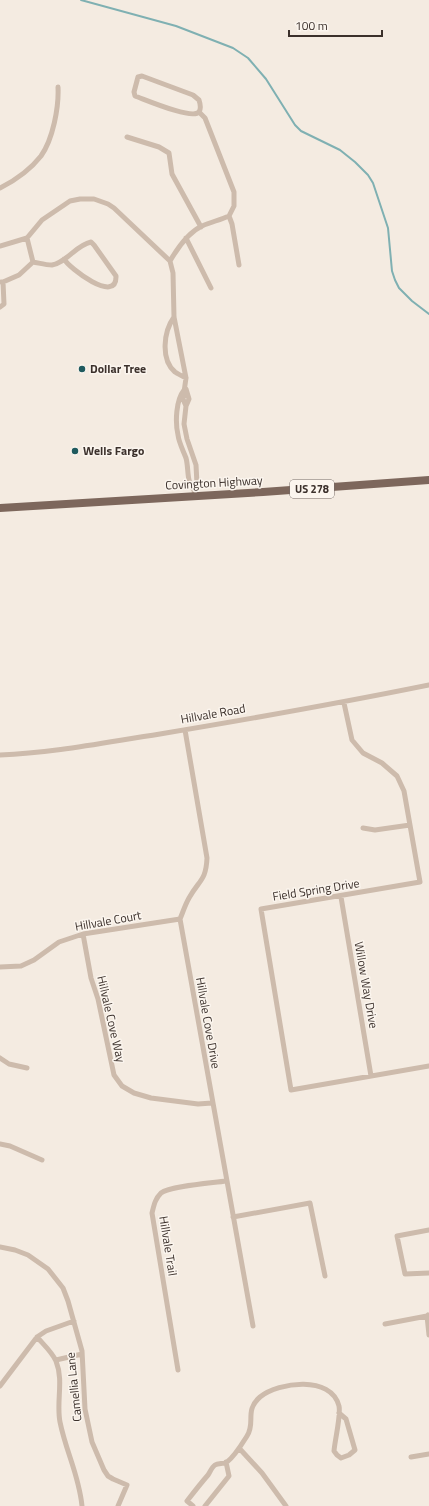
<svg xmlns="http://www.w3.org/2000/svg" width="429" height="1506" viewBox="0 0 429 1506" font-family="'Titillium Web',sans-serif">
<rect width="100%" height="100%" fill="#f4ebe1"/>
<g fill="none" stroke-linecap="round" stroke-linejoin="round">
<path stroke="#7fb0b2" stroke-width="2" d="M 81,0 L 176,26 L 233,48 L 248,58 L 266,79 L 295,125 L 301,131 L 340,150 L 355,162 L 368,175 L 373,183 L 388,228 L 392,271 L 395,280 L 399,288 L 412,301 L 429,314"/>
<path stroke="#cdbbac" stroke-width="5" d="M 142,76 L 193,95 L 199,100 C 200,103 201,109 199,112 C 192,120 144,99 135,96 L 134,92 L 138,77 Z
M 127,137 L 159,147 L 169,153 L 172,174 L 201,227
M 0,188 C 16,180 30,170 41,156 C 53,139 59,107 58,87
M 229,216 L 232,224 L 239,265
M 27,238 L 33,262
M 186,238 L 211,288
M 0,246 L 27,238 L 42,220 L 70,201 L 80,199 L 94,199 L 108,204 L 114,208 L 170,261
M 3,282 L 19,275 L 33,262 C 39,263 46,265 52,265 C 66,263 76,245 91,242 L 94,245 L 116,276 C 117,305 69,268 64,259
M 0,307 L 4,304 L 3,282 L 1,282
M 174,317 C 164,331 160,359 175,372 C 178,374 182,376 186,378
M 186,389 L 189,399 L 186,406 L 184,424 L 187,439 L 196,465 L 197,484 L 194,490 L 195,496
M 184,390 C 176,400 175,422 178,435 C 179,443 183,450 186,458 C 189,469 186,481 194,490
M 186,406 L 183,399 L 186,378 L 174,317 L 173,273 L 170,261 C 177,249 189,232 202,226 C 211,222 220,220 229,216 L 234,206 L 234,192 L 205,118 L 199,112
M 344,703 L 352,740 L 363,753 L 382,763 L 397,776 L 404,791 L 420,882 L 261,909 L 291,1090 L 429,1066
M 185,730 L 207,858 C 206,881 199,880 189,898 C 185,905 183,912 180,919 L 253,1326
M 0,755 C 54,753 107,742 160,734 C 250,719 340,703 429,685
M 363,828 L 375,830 L 410,825
M 341,897 L 371,1076
M 83,934 L 91,978 L 98,999 L 114,1075 L 122,1086 L 134,1093 L 151,1098 L 198,1104 L 212,1103
M 0,967 L 21,966 L 34,960 L 59,942 L 83,934 L 180,919
M 0,1058 L 9,1064 L 27,1068
M 0,1144 L 10,1146 L 42,1160
M 233,1217 L 310,1203 L 325,1276
M 429,1230 L 397,1236 L 405,1274 L 429,1273
M 0,1247 L 15,1250 L 28,1255 L 48,1269 L 63,1288 L 68,1301 L 82,1351 L 85,1409 L 92,1442 L 104,1470 L 108,1476 L 113,1479 L 127,1485 L 118,1506
M 428,1315 L 427,1316 L 429,1335
M 385,1324 L 427,1316
M 37,1337 C 43,1344 52,1352 56,1361 C 64,1381 56,1402 60,1422 C 66,1452 79,1475 82,1506
M 56,1360 L 82,1354
M 178,1370 L 152,1213 C 154,1205 155,1199 161,1193 C 170,1186 213,1183 226,1181
M 0,1386 L 37,1337 L 46,1331 L 74,1321
M 239,1448 L 262,1473 L 286,1506
M 411,1457 L 429,1454
M 193,1506 L 187,1501 C 194,1492 201,1483 208,1475 C 210,1472 212,1467 215,1465 C 218,1463 224,1464 227,1462 C 235,1456 242,1444 247,1436 C 256,1422 244,1411 260,1397 C 279,1382 331,1375 339,1406 C 341,1416 335,1439 334,1451 L 337,1455 L 341,1458 L 349,1455 L 355,1450 L 346,1419 L 339,1413
M 205,1506 L 229,1476 L 226,1462"/>
<path stroke="#7d675c" stroke-width="8" d="M 0,508 L 263,492 L 429,480"/>
</g>
<g fill="#1f5a5e" stroke="#fbf5ee" stroke-width="1.5">
<circle cx="82" cy="369" r="4"/>
<circle cx="75" cy="451" r="4"/>
</g>
<g text-anchor="middle" stroke-width="3" stroke-linejoin="round" paint-order="stroke">
<rect fill="#fbf5ee" stroke="#756b66" stroke-width="1" x="290" y="480" width="44" height="18" rx="3"/>
<g font-size="11" font-weight="bold" fill="#3b302b">
<text x="312" y="493">US 278</text>
</g>
<g font-size="12" font-weight="bold" fill="#3b302b" stroke="#fbf5ee" text-anchor="start">
<text x="90" y="373">Dollar Tree</text>
<text x="83" y="455">Wells Fargo</text>
</g>
<g font-size="12" fill="#3b302b" stroke="#fbf5ee">
<text transform="translate(214 483) rotate(-3)" y="4">Covington Highway</text>
<text transform="translate(213 714) rotate(-10)" y="4">Hillvale Road</text>
<text transform="translate(316 890) rotate(-9)" y="4">Field Spring Drive</text>
<text transform="translate(108 921) rotate(-10)" y="4">Hillvale Court</text>
<text transform="translate(366 985) rotate(80)" y="4">Willow Way Drive</text>
<text transform="translate(111 1019) rotate(77)" y="4">Hillvale Cove Way</text>
<text transform="translate(208 1023) rotate(80)" y="4">Hillvale Cove Drive</text>
<text transform="translate(168 1246) rotate(81)" y="4">Hillvale Trail</text>
<text transform="translate(74 1387) rotate(-96)" y="4">Camellia Lane</text>
</g>
</g>
<path d="M289 30v6h93v-6" fill="none" stroke="#3b302b" stroke-width="2"/>
<text x="295" y="30" font-size="12" fill="#3b302b" stroke="#fbf5ee" stroke-width="3" paint-order="stroke">100 m</text>
</svg>
